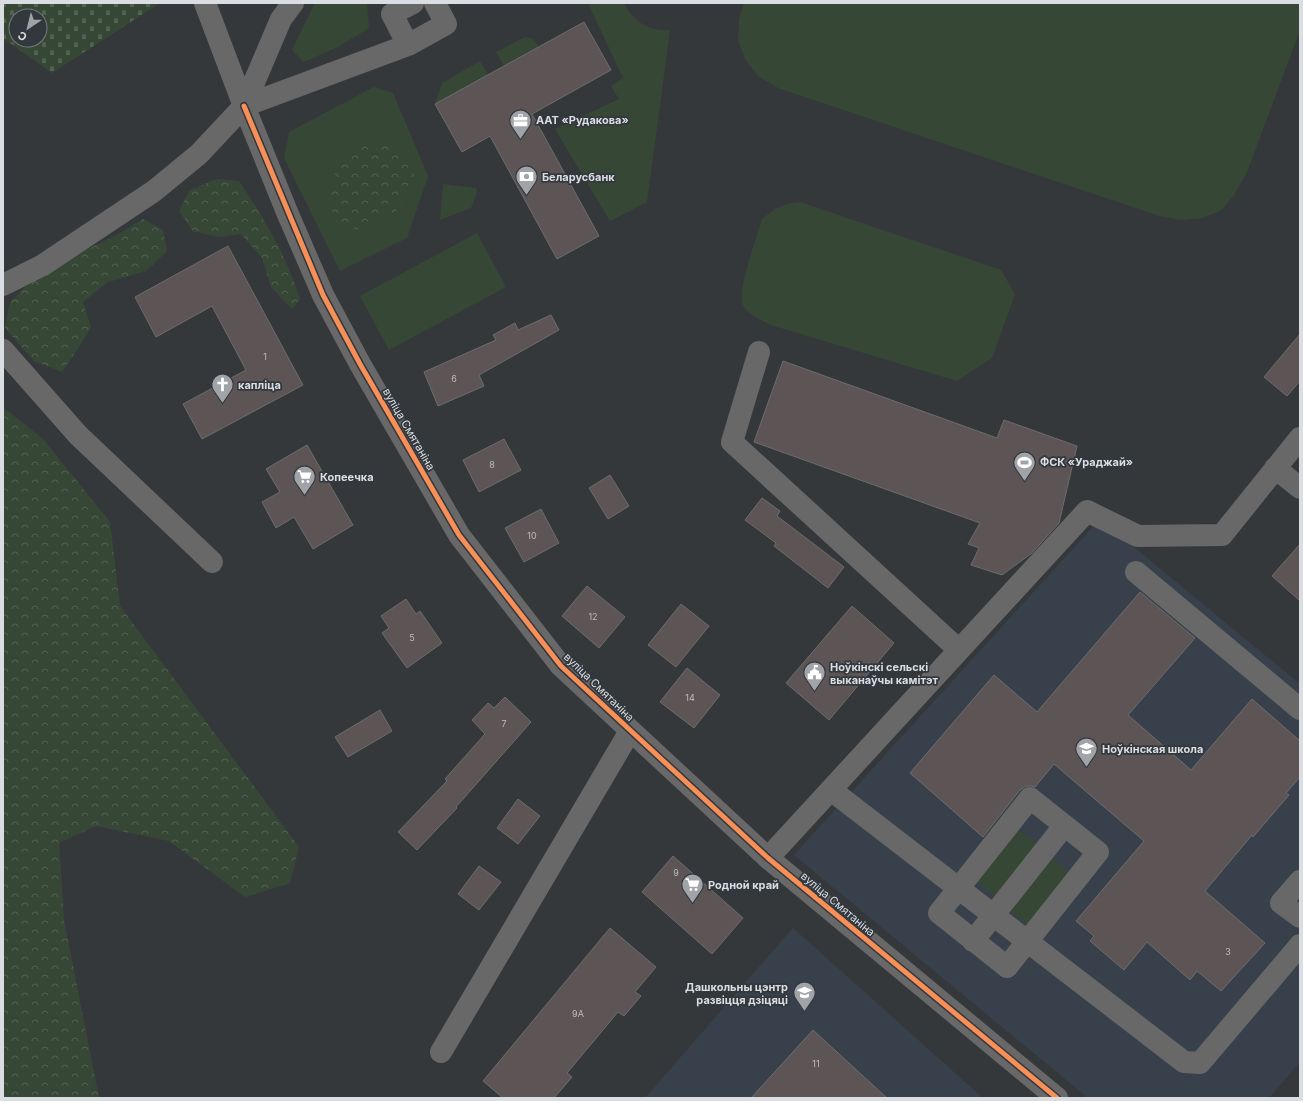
<svg xmlns="http://www.w3.org/2000/svg" width="1303" height="1101" viewBox="0 0 1303 1101" font-family="Inter,sans-serif">
<defs>
<pattern id="forest-crowns" width="20" height="18" patternUnits="userSpaceOnUse"><rect width="20" height="18" fill="#364835"/><path d="M2 6a3 3 0 1 1 6 0M12 15a3 3 0 1 1 6 0" fill="none" stroke="#526252"/></pattern>
<pattern id="cemetery-stones" width="16" height="16" patternUnits="userSpaceOnUse"><rect width="16" height="16" fill="#364835"/><path d="M2 7V4a2 2 0 0 1 4 0v3zM10 15v-3a2 2 0 0 1 4 0v3z" fill="#526252"/></pattern>
</defs>
<rect width="100%" height="100%" fill="#35383b"/>
<path fill="#38414b" d="M 1100,519 L 1300,684 L 1300,1062 L 1269,1098 L 1088,1098 L 794,855 Z
M 793,928 L 983,1098 L 645,1098 Z"/>
<path fill="#364835" d="M 315,3 L 367,3 L 369,28 L 338,47 L 304,62 L 292,50 Z
M 588,3 L 624,3 C 633,22 650,32 670,30 L 647,202 L 610,221 L 555,129 L 619,99 L 611,86 L 623,78 Z
M 744,3 L 1300,3 L 1300,30 L 1247,172 L 1234,195 L 1222,210 L 1202,218 L 1180,220 L 1160,216 L 778,88 L 758,76 L 745,59 L 738,40 L 739,19 Z
M 525,37 C 533,38 535,40 539,47 L 504,66 L 496,52 Z
M 480,61 L 488,75 L 435,104 L 442,83 Z
M 374,87 L 393,93 L 428,176 L 407,238 L 340,271 L 284,158 L 289,132 Z
M 443,184 L 476,188 L 477,192 L 471,208 L 440,220 Z
M 800,202 L 1001,270 L 1015,294 L 992,358 L 957,381 L 771,325 C 762,321 745,313 742,303 C 738,289 757,236 762,219 C 776,208 782,204 800,202 Z
M 477,233 L 506,287 L 389,350 L 360,296 Z
M 1017,828 L 1037,844 L 996,897 L 976,881 Z
M 1051,857 L 1070,873 L 1028,925 L 1009,910 Z"/>
<path fill="url(#forest-crowns)" d="M 384,142 L 403,152 L 415,176 L 399,209 L 361,231 L 337,222 L 326,197 L 337,168 L 359,147 Z
M 216,179 L 239,181 C 265,220 286,255 300,299 L 292,309 L 271,287 L 262,258 L 241,234 L 218,237 L 193,231 L 179,211 L 189,191 Z
M 143,219 L 163,230 L 167,251 L 146,271 L 108,282 L 83,302 L 91,327 L 79,347 L 62,372 L 34,361 L 5,328 L 10,302 L 41,271 L 115,236 Z
M 3,407 L 43,439 L 110,522 L 120,606 L 299,847 L 290,883 L 245,897 L 169,841 L 96,826 L 59,843 L 64,920 L 99,1098 L 3,1098 Z"/>
<path fill="url(#cemetery-stones)" fill-rule="evenodd" d="M 3,3 L 160,3 L 52,73 L 3,38 ZM 16,16 L 40,16 L 40,40 L 16,40 Z"/>
<path fill="#5d5555" stroke="#6d6c6d" d="M 584,22 L 611,70 L 532,114 L 599,236 L 557,259 L 490,136 L 462,152 L 435,104 Z
M 228,246 L 303,385 L 202,439 L 183,404 L 246,370 L 212,306 L 156,337 L 135,297 Z
M 551,315 L 559,330 L 479,375 L 484,386 L 438,406 L 424,372 L 496,340 L 493,335 L 515,323 L 518,330 Z
M 1300,334 L 1300,381 L 1287,396 L 1264,377 Z
M 783,361 L 997,438 L 1004,420 L 1077,446 L 1059,523 L 1032,553 L 1002,575 L 971,565 L 979,548 L 968,544 L 980,523 L 754,442 Z
M 504,439 L 521,470 L 479,492 L 463,460 Z
M 307,445 L 353,525 L 313,549 L 294,517 L 276,528 L 262,502 L 280,492 L 266,469 Z
M 610,475 L 629,506 L 608,519 L 589,488 Z
M 762,498 L 780,511 L 777,516 L 844,567 L 828,588 L 774,546 L 776,543 L 745,520 Z
M 541,509 L 559,543 L 524,562 L 505,528 Z
M 1300,544 L 1300,601 L 1272,576 Z
M 587,586 L 625,617 L 599,648 L 562,616 Z
M 1140,592 L 1195,638 L 1128,715 L 1191,770 L 1252,699 L 1300,741 L 1300,777 L 1286,793 L 1289,795 L 1253,837 L 1252,835 L 1205,891 L 1265,943 L 1221,991 L 1197,971 L 1190,980 L 1147,942 L 1124,970 L 1090,941 L 1094,936 L 1076,921 L 1144,841 L 1054,764 L 1035,787 L 1031,786 L 1026,786 L 1020,790 L 983,837 L 910,773 L 994,675 L 1037,712 Z
M 406,599 L 416,614 L 420,611 L 442,643 L 407,668 L 382,633 L 389,628 L 381,616 Z
M 681,604 L 709,626 L 676,667 L 648,645 Z
M 852,606 L 894,643 L 829,720 L 786,683 Z
M 687,668 L 720,695 L 694,728 L 660,702 Z
M 505,697 L 531,722 L 456,807 L 457,808 L 417,850 L 398,832 L 447,781 L 445,779 L 485,734 L 472,720 L 488,703 L 494,708 Z
M 380,710 L 392,731 L 348,757 L 335,737 Z
M 518,799 L 540,816 L 518,844 L 497,828 Z
M 673,856 L 743,918 L 712,954 L 642,892 Z
M 479,866 L 501,882 L 479,910 L 458,894 Z
M 610,928 L 656,967 L 635,992 L 641,996 L 624,1016 L 618,1012 L 567,1073 L 572,1077 L 554,1098 L 503,1098 L 483,1081 Z
M 813,1030 L 887,1098 L 751,1098 Z"/>
<g fill="none" stroke-linecap="round" stroke-linejoin="round">
<path stroke="#696869" stroke-width="22" d="M 205,3 L 244,106 L 287,212 L 323,295 L 360,364 L 459,535 L 561,666 L 768,858 L 1057,1098
M 408,45 L 392,14 L 413,3
M 244,106 L 281,19 L 293,3
M 3,285 L 43,265 L 154,191 L 199,154 L 244,106 L 408,45 L 446,24 L 435,3
M 3,350 L 78,435 L 212,562
M 759,352 L 732,442 L 959,650
M 1275,468 L 1300,488
M 1136,572 L 1300,709
M 831,790 L 1184,1062 L 1200,1063 L 1300,945
M 1030,798 L 1098,852 L 1007,967 L 939,913 Z
M 768,858 L 1087,511 L 1138,536 L 1222,535 L 1300,438
M 1300,881 L 1281,903 L 1300,917
M 973,941 L 1064,826
M 441,1052 L 630,731"/>
<defs>
<path id="cycleway" d="M 244,106 L 323,295 L 360,364 L 459,535 L 561,666 L 768,858 L 1057,1098"/>
</defs>
<use href="#cycleway" stroke="#32383e" stroke-width="8"/>
<use href="#cycleway" stroke="#f78f57" stroke-width="5"/>
</g>
<defs>
<symbol id="office-pin" viewBox="-11 -11 22 30"><path d="M0 17L-7.5 6A9.5 9.5 0 1 1 7.5 6Z" fill="#a0a4a8" stroke="#32383e"/><path d="M-6-3h4V-5.5h4V-3h4V5H-6ZM-1-4.5V-3h2v-1.5ZM-6 0V1H6V0Z" fill="#fff"/></symbol>
<symbol id="bank-pin" viewBox="-11 -11 22 30"><path d="M0 17L-7.5 6A9.5 9.5 0 1 1 7.5 6Z" fill="#a0a4a8" stroke="#32383e"/><path d="M-6-4H6V4H-6ZM0-2.3a2.3 2.3 0 1 0 0 4.6a2.3 2.3 0 1 0 0-4.6Z" fill="#fff"/></symbol>
<symbol id="church-pin" viewBox="-11 -11 22 30"><path d="M0 17L-7.5 6A9.5 9.5 0 1 1 7.5 6Z" fill="#a0a4a8" stroke="#32383e"/><path d="M-1.2-6h2.4v3.5h3.3v2.4h-3.3V6h-2.4V-.1h-3.3v-2.4h3.3Z" fill="#fff"/></symbol>
<symbol id="stadium-pin" viewBox="-11 -11 22 30"><path d="M0 17L-7.5 6A9.5 9.5 0 1 1 7.5 6Z" fill="#a0a4a8" stroke="#32383e"/><path d="M0-5a6.5 5 0 1 0 0 10a6.5 5 0 1 0 0-10ZM-3.5-1.8h7v3.6h-7Z" fill="#fff"/></symbol>
<symbol id="supermarket-pin" viewBox="-11 -11 22 30"><path d="M0 17L-7.5 6A9.5 9.5 0 1 1 7.5 6Z" fill="#a0a4a8" stroke="#32383e"/><path d="M-6-5.5h2.5l.6 2H6L4.5 2H-2.5L-4.4-4H-6ZM-1.5 3.2a1.3 1.3 0 1 0 .1 0ZM3 3.2a1.3 1.3 0 1 0 .1 0Z" fill="#fff"/></symbol>
<symbol id="civic-pin" viewBox="-11 -11 22 30"><path d="M0 17L-7.5 6A9.5 9.5 0 1 1 7.5 6Z" fill="#a0a4a8" stroke="#32383e"/><path d="M-.6-6.5H3V-4.5H.6V-3L4-1V1h2V6H-6V1h2V-1L-.6-3ZM-1.2 2.5V6h2.4V2.5Z" fill="#fff"/></symbol>
<symbol id="school-pin" viewBox="-11 -11 22 30"><path d="M0 17L-7.5 6A9.5 9.5 0 1 1 7.5 6Z" fill="#a0a4a8" stroke="#32383e"/><path d="M0-5L7-2L0 1L-7-2ZM-4 1L0 2.5L4 1V4Q0 6-4 4Z" fill="#fff"/></symbol>
</defs>
<g fill-rule="evenodd">
<use href="#office-pin" x="508" y="108" width="25" height="34"/>
<use href="#bank-pin" x="514" y="164" width="25" height="34"/>
<use href="#church-pin" x="210" y="372" width="25" height="34"/>
<use href="#stadium-pin" x="1012" y="450" width="25" height="34"/>
<use href="#supermarket-pin" x="292" y="464" width="25" height="34"/>
<use href="#civic-pin" x="802" y="660" width="25" height="34"/>
<use href="#school-pin" x="1074" y="736" width="25" height="34"/>
<use href="#supermarket-pin" x="680" y="872" width="25" height="34"/>
<use href="#school-pin" x="792" y="980" width="25" height="34"/>
</g>
<g text-anchor="middle" stroke-width="3.5" stroke-linejoin="round" paint-order="stroke">
<g font-size="9" fill="#bbbcbf">
<text x="265" y="360">1</text>
<text x="454" y="382">6</text>
<text x="492" y="468">8</text>
<text x="532" y="539">10</text>
<text x="593" y="620">12</text>
<text x="412" y="641">5</text>
<text x="690" y="701">14</text>
<text x="504" y="727">7</text>
<text x="676" y="876">9</text>
<text x="1228" y="955">3</text>
<text x="578" y="1017">9А</text>
<text x="816" y="1067">11</text>
</g>
<g font-size="11" font-weight="bold" fill="#dadee2" stroke="#32383e" text-anchor="start">
<text x="536" y="124">ААТ «Рудакова»</text>
<text x="542" y="181">Беларусбанк</text>
<text x="238" y="389">капліца</text>
<text x="1040" y="466">ФСК «Ураджай»</text>
<text x="320" y="481">Копеечка</text>
<text x="830" y="671">Ноўкінскі сельскі<tspan x="830" dy="13">выканаўчы камітэт</tspan></text>
<text x="1102" y="753">Ноўкінская школа</text>
<text x="708" y="889">Родной край</text>
<text x="788" y="991" text-anchor="end">Дашкольны цэнтр<tspan x="788" dy="13">развіцця дзіцяці</tspan></text>
</g>
<g font-size="11" fill="#dadee2" stroke="#32383e">
<text transform="translate(409 429) rotate(60)" y="4">вуліца Смятаніна</text>
<text transform="translate(599 687) rotate(44)" y="4">вуліца Смятаніна</text>
<text transform="translate(838 904) rotate(40)" y="4">вуліца Смятаніна</text>
</g>
</g>
<rect width="1303" height="1101" fill="none" stroke="#dadee2" stroke-width="8"/>
<g transform="translate(28 28) rotate(215)"><circle r="19" fill="#32383e" stroke="#757a80"/>
<path d="M0-3L7 15L0 10L-7 15Z" fill="#a0a4a8"/>
<text y="-6" font-size="11" font-weight="bold" text-anchor="middle" fill="#dadee2">С</text>
</g>
</svg>
